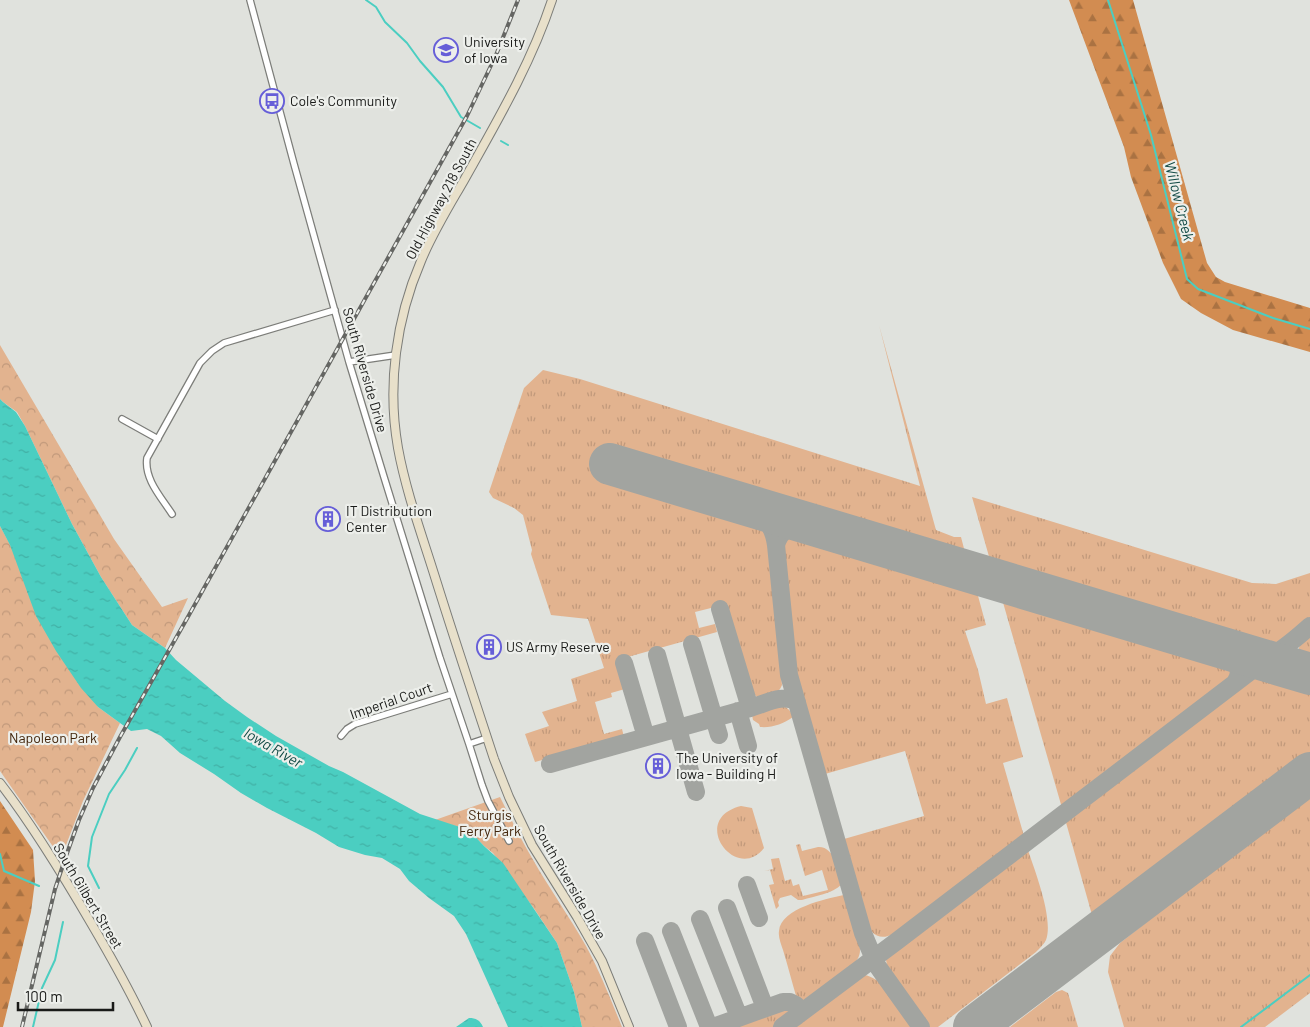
<svg xmlns="http://www.w3.org/2000/svg" width="1310" height="1027" viewBox="0 0 1310 1027" font-family="Barlow,sans-serif">
<defs>
<pattern id="grass-tufts" width="24" height="20" patternUnits="userSpaceOnUse" patternTransform="scale(1.25)"><rect width="24" height="20" fill="#e2b38f"/><path d="M3 7l-1-3M5 7V3M7 7l1-3M15 17l-1-3M17 17v-4M19 17l1-3" fill="none" stroke="#c1997b"/></pattern>
<pattern id="forest-firs" width="22" height="20" patternUnits="userSpaceOnUse" patternTransform="scale(1.25)"><rect width="22" height="20" fill="#d28c51"/><path d="M5 1l3.5 6h-7zM16 11l3.5 6h-7z" fill="#aa7242"/></pattern>
<pattern id="park-crowns" width="20" height="18" patternUnits="userSpaceOnUse" patternTransform="scale(1.25)"><rect width="20" height="18" fill="#e2b38f"/><path d="M2 6a3 3 0 1 1 6 0M12 15a3 3 0 1 1 6 0" fill="none" stroke="#c1997b"/></pattern>
<pattern id="water-ripples" width="26" height="14" patternUnits="userSpaceOnUse" patternTransform="scale(1.25)"><rect width="26" height="14" fill="#4bcec1"/><path d="M2 4q2-2 4 0t4 0M15 11q2-2 4 0t4 0" fill="none" stroke="#41b0a5"/></pattern>
</defs>
<rect width="100%" height="100%" fill="#e0e2dd"/>
<path fill="url(#grass-tufts)" d="M 879,325 L 936,530 L 954,537 L 961,537 L 967,560 L 603,452 L 596,473 L 755,520 C 765,530 767,535 769,548 L 782,685 C 778,695 770,697 760,700 L 753,693 L 727,604 L 695,612 L 699,628 L 715,624 L 717,632 L 617,660 L 625,689 L 611,693 L 612,697 L 595,702 L 604,734 L 622,729 L 624,737 L 535,762 L 525,734 L 549,726 L 542,712 L 577,701 L 571,679 L 604,668 L 588,619 L 551,615 L 531,554 L 532,550 L 523,515 L 514,508 L 493,498 L 489,492 L 524,388 L 543,370 L 580,379 L 920,486 Z
M 972,497 L 1252,583 L 1276,584 L 1310,573 L 1310,620 L 1272,647 L 1266,645 L 1265,648 L 1261,648 L 992,567 Z
M 798,532 L 975,585 L 986,625 L 965,631 L 978,670 L 986,704 L 1007,698 L 1023,757 L 1003,763 L 1024,836 L 904,927 C 893,934 882,943 871,931 L 844,839 L 924,816 L 905,751 L 825,774 L 795,666 L 784,549 C 784,539 789,535 798,532 Z
M 1000,592 L 1224,660 L 1227,662 L 1227,664 L 1231,665 C 1234,679 1224,681 1217,690 L 1062,808 Z
M 1310,634 L 1310,662 L 1303,659 L 1304,657 L 1300,656 C 1296,645 1303,641 1310,634 Z
M 1266,672 L 1310,685 L 1310,753 L 1200,833 L 1092,915 L 1065,819 L 1250,678 L 1258,673 L 1264,675 Z
M 779,705 C 787,707 790,709 793,717 C 783,724 772,728 760,727 L 759,724 L 753,720 L 752,715 L 754,712 Z
M 1310,793 L 1310,993 L 1265,1027 L 1124,1027 L 1108,972 L 1110,956 L 1120,943 Z
M 741,806 L 752,808 L 764,848 C 736,884 688,819 741,806 Z
M 800,844 L 802,851 C 807,850 813,848 818,847 C 835,846 839,872 842,884 C 832,894 815,896 802,900 L 798,900 L 791,895 L 780,898 L 778,902 L 779,906 L 776,909 L 769,885 L 774,884 L 770,870 L 764,871 L 773,869 L 771,859 L 779,858 L 785,881 L 791,879 L 793,886 L 799,884 L 803,896 L 828,890 L 822,870 L 805,876 L 796,845 Z
M 1027,847 C 1034,869 1054,918 1046,940 C 1044,944 1039,949 1036,952 L 938,1027 L 928,1027 L 897,986 L 888,970 L 886,960 L 891,953 L 903,942 Z
M 844,895 L 845,897 L 860,948 C 860,952 860,953 859,956 C 855,968 819,992 808,1000 L 802,1001 L 797,999 C 792,983 788,966 783,950 C 781,944 778,937 779,931 C 781,908 826,899 844,895 Z
M 864,975 C 884,977 904,1012 915,1027 L 790,1027 L 842,988 Z
M 1062,990 L 1068,993 L 1078,1027 L 1010,1027 L 1056,992 Z
M 782,1007 C 786,1007 791,1006 792,1011 L 789,1015 L 773,1027 L 728,1027 Z"/>
<path fill="url(#forest-firs)" d="M 1069,0 L 1133,0 L 1207,263 L 1216,277 L 1225,282 L 1310,308 L 1310,352 L 1233,330 L 1201,313 L 1181,299 L 1163,263 L 1131,177 L 1124,147 Z
M 0,801 L 33,850 L 35,881 L 31,912 L 3,1027 L 0,1027 Z"/>
<path fill="url(#park-crowns)" d="M 0,345 L 114,539 L 162,607 L 188,598 L 165,648 L 132,625 L 101,577 L 72,524 L 25,426 L 17,412 L 3,402 L 0,399 Z
M 0,526 L 98,707 L 120,723 L 83,801 L 61,858 L 0,771 Z
M 500,797 C 510,817 520,838 532,858 C 549,888 569,916 586,946 C 600,972 611,1000 622,1027 L 582,1027 L 574,992 L 557,943 L 535,910 L 493,853 L 484,846 L 469,830 L 435,820 Z"/>
<path fill="url(#water-ripples)" d="M 0,399 L 3,402 L 16,412 L 25,426 L 72,524 L 101,577 L 132,625 L 165,648 L 176,660 L 225,701 L 247,717 L 276,736 L 329,766 L 343,772 L 420,814 L 469,830 L 484,846 L 503,863 L 557,943 L 574,992 L 582,1027 L 508,1027 L 466,934 L 454,916 L 429,898 L 409,881 L 400,869 L 382,858 L 365,855 L 339,847 L 316,833 L 267,808 L 241,793 L 214,774 L 180,753 L 161,736 L 147,729 L 131,731 L 98,707 L 81,688 L 56,651 L 36,616 L 10,545 L 0,526 Z
M 469,1018 C 476,1018 480,1020 483,1027 L 456,1027 Z"/>
<g fill="none" stroke-linecap="round" stroke-linejoin="round">
<path stroke="#4bcec1" stroke-width="2" d="M 366,0 L 376,7 L 385,22 L 407,43 L 420,61 L 443,87 L 461,117 L 480,128
M 1108,0 L 1151,135 L 1187,279 L 1198,289 L 1273,318 L 1310,329
M 501,141 L 508,145
M 0,854 L 4,871 L 39,886
M 99,888 L 88,866 L 92,837 L 109,794 L 125,770 L 137,748
M 33,1027 L 42,988 L 55,960 L 63,922
M 1241,1027 L 1310,975"/>
<path stroke="#a2a4a0" stroke-width="18" d="M 690,489 C 702,493 715,497 727,501 C 754,509 772,515 776,545 L 789,675 L 863,933 L 876,964 L 921,1027
M 776,545 C 780,530 793,522 808,525 L 865,542
M 720,609 L 750,708
M 1168,632 L 1225,649 C 1239,656 1243,670 1235,683
M 1200,640 C 1215,644 1256,660 1269,656 C 1279,653 1301,634 1310,626
M 692,644 L 719,735
M 657,655 L 696,792
M 624,663 L 646,737
M 738,711 L 748,746
M 550,764 L 750,708 C 765,704 783,693 797,702
M 747,885 L 759,918
M 727,908 L 765,1008
M 700,919 L 739,1017
M 671,931 L 709,1027
M 645,941 L 678,1027
M 713,1027 L 783,1002 L 790,1002 L 796,1005 L 798,1012 L 796,1017
M 782,1027 L 897,941 L 1256,667 C 1272,659 1294,670 1310,675"/>
<path stroke="#a2a4a0" stroke-width="42" d="M 610,464 L 1310,674
M 974,1027 L 1310,773"/>
<defs>
<path id="minor" d="M 250,0 L 294,164 L 349,362 L 384,477 L 440,658 L 469,744 L 482,785 L 488,801 L 509,841
M 349,362 L 396,355
M 122,419 L 158,439
M 172,514 C 161,497 144,479 147,458 L 200,363 L 212,351 L 224,343 L 335,310
M 341,736 L 347,729 L 355,724 L 452,694
M 469,744 L 487,738"/>
<path id="secondary" d="M 552,0 C 531,64 496,123 463,182 C 448,208 432,234 421,261 C 396,319 387,386 398,448 C 406,492 422,535 435,577 C 454,638 474,698 494,759 L 509,797 L 532,845 L 577,917 L 602,961 L 629,1027
M 0,783 C 34,827 63,875 91,923 C 111,957 130,991 147,1027"/>
</defs>
<use href="#minor" stroke="#7c7d79" stroke-width="8"/>
<use href="#secondary" stroke="#7c7d79" stroke-width="10"/>
<use href="#minor" stroke="#fff" stroke-width="5.5"/>
<use href="#secondary" stroke="#e8e0ca" stroke-width="8"/>
<defs>
<path id="rail" d="M 22,1027 L 55,889 L 66,856 L 79,820 L 93,788 L 120,737 L 189,615 L 467,116 L 496,55 L 518,0"/>
</defs>
<use href="#rail" stroke="#656663" stroke-width="4"/>
<use href="#rail" stroke="#edefeb" stroke-width="2" stroke-dasharray="5.5" stroke-linecap="butt"/>
</g>
<defs>
<symbol id="university-ring" viewBox="-11 -11 22 22"><circle r="9.5" fill="#edefeb" stroke="#665ed8" stroke-width="1.5"/><path d="M0-5L7-2L0 1L-7-2ZM-4 1L0 2.5L4 1V4Q0 6-4 4Z" fill="#665ed8"/></symbol>
<symbol id="bus-ring" viewBox="-11 -11 22 22"><circle r="9.5" fill="#edefeb" stroke="#665ed8" stroke-width="1.5"/><path d="M-5-6H5V4H4V6H2V4H-2V6H-4V4H-5ZM-3.5-4V0h7V-4ZM-3.5 1.2v1.5H-2V1.2ZM2 1.2v1.5H3.5V1.2Z" fill="#665ed8"/></symbol>
<symbol id="building-ring" viewBox="-11 -11 22 22"><circle r="9.5" fill="#edefeb" stroke="#665ed8" stroke-width="1.5"/><path d="M-4-6H4V6H1V3H-1V6H-4ZM-2.5-4.3h1.7v1.8h-1.7ZM.8-4.3h1.7v1.8H.8ZM-2.5-1h1.7V.8h-1.7ZM.8-1h1.7V.8H.8Z" fill="#665ed8"/></symbol>
</defs>
<g fill-rule="evenodd">
<use href="#university-ring" x="432" y="36" width="28" height="28"/>
<use href="#bus-ring" x="258" y="87" width="28" height="28"/>
<use href="#building-ring" x="314" y="505" width="28" height="28"/>
<use href="#building-ring" x="475" y="633" width="28" height="28"/>
<use href="#building-ring" x="644" y="752" width="28" height="28"/>
</g>
<g text-anchor="middle" stroke-width="4.5" stroke-linejoin="round" paint-order="stroke">
<g font-size="14" fill="#191a18" stroke="#edefeb" text-anchor="start">
<text x="464" y="47">University<tspan x="464" dy="16">of Iowa</tspan></text>
<text x="290" y="106">Cole's Community</text>
<text x="346" y="516">IT Distribution<tspan x="346" dy="16">Center</tspan></text>
<text x="506" y="652">US Army Reserve</text>
<text x="676" y="763">The University of<tspan x="676" dy="16">Iowa - Building H</tspan></text>
</g>
<g font-size="14" fill="#191a18" stroke="#edefeb">
<text transform="translate(441 199) rotate(-62)" y="5">Old Highway 218 South</text>
<text transform="translate(365 370) rotate(74)" y="5">South Riverside Drive</text>
<text transform="translate(391 701) rotate(-19)" y="5">Imperial Court</text>
<text transform="translate(570 882) rotate(60)" y="5">South Riverside Drive</text>
<text transform="translate(88 896) rotate(59)" y="5">South Gilbert Street</text>
</g>
<g font-size="14" fill="#41240a" stroke="#edefeb">
<text x="53" y="743">Napoleon Park</text>
<text x="490" y="820">Sturgis<tspan x="490" dy="16">Ferry Park</tspan></text>
</g>
<g font-size="15" font-style="italic" fill="#114a45" stroke="#edefeb">
<text transform="translate(1179 201) rotate(76)" y="5">Willow Creek</text>
<text transform="translate(273 748) rotate(30)" y="5">Iowa River</text>
</g>
</g>
<path d="M18 1002v8h95v-8" fill="none" stroke="#191a18" stroke-width="2.5"/>
<text x="25" y="1002" font-size="15" fill="#191a18" stroke="#edefeb" stroke-width="4" paint-order="stroke">100 m</text>
</svg>
